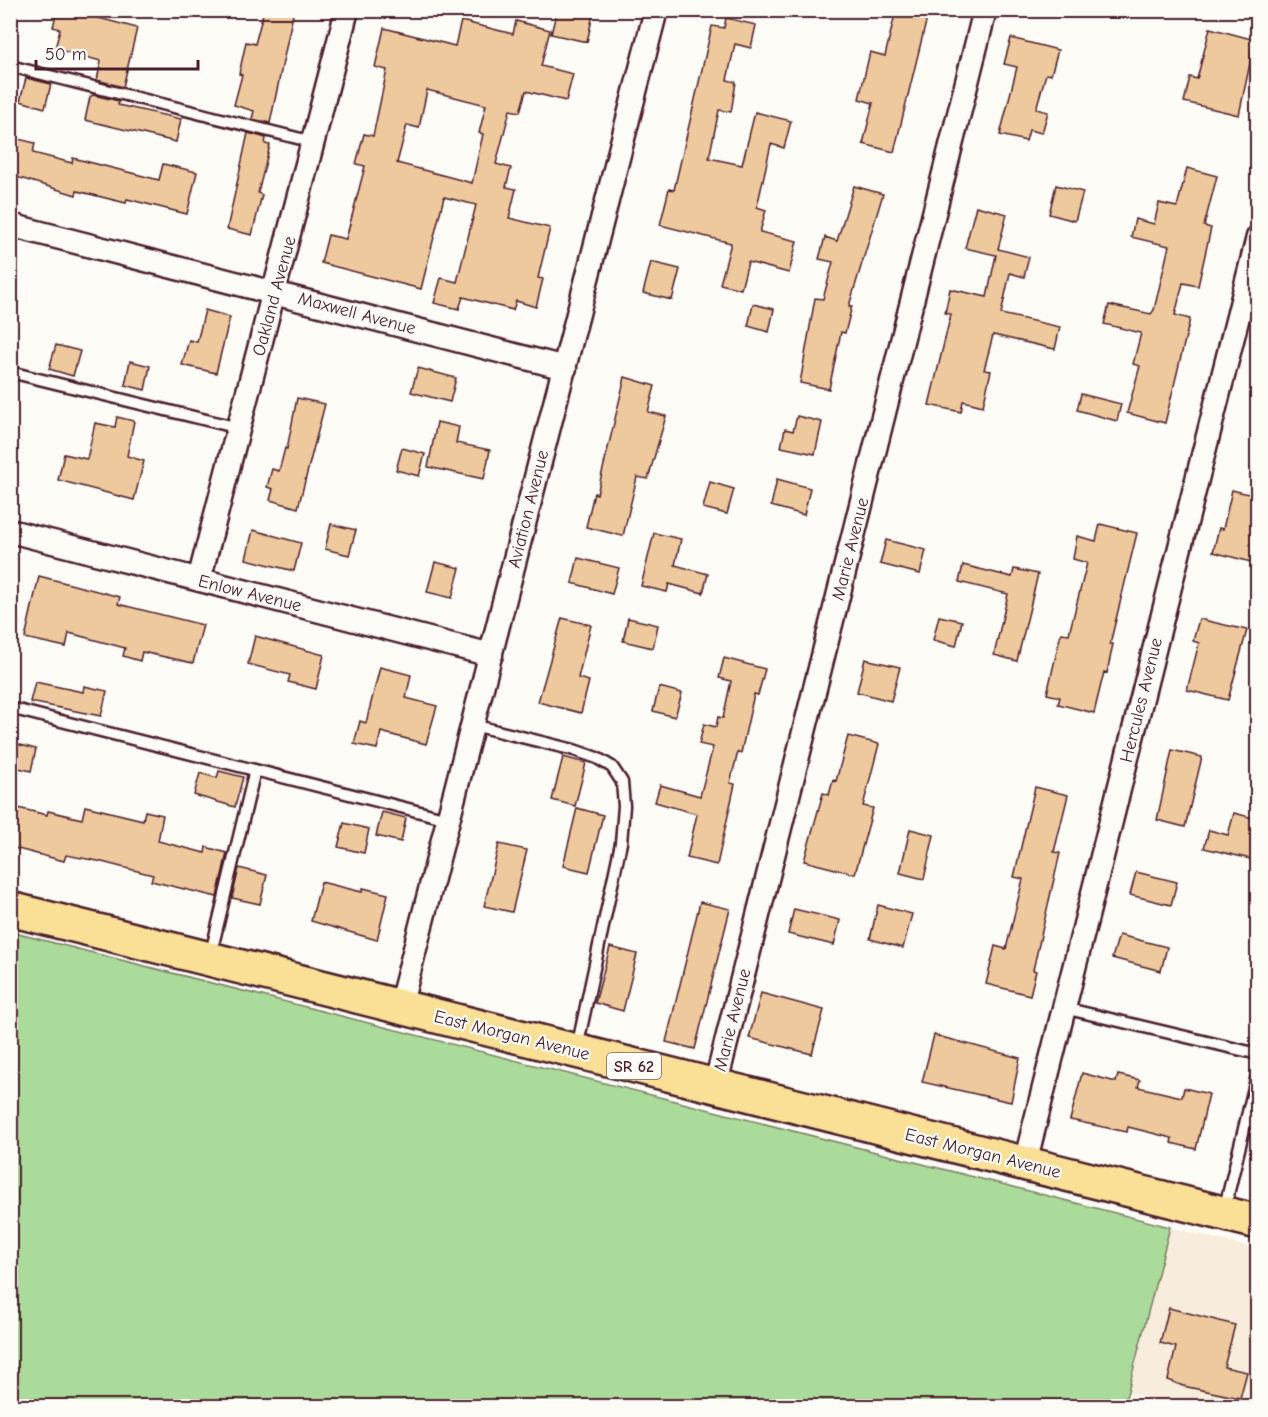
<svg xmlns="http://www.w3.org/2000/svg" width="1268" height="1417" viewBox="0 0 1268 1417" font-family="'Comic Neue',sans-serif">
<rect width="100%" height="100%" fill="#fdfcf7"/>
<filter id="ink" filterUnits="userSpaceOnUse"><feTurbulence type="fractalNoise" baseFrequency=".0167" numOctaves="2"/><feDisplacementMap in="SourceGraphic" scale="12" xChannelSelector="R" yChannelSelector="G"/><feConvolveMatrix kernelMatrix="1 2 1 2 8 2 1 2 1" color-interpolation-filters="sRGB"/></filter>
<g filter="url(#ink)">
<path fill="#f8eddc" d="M 1165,1226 L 1257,1249 L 1257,1406 L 1181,1406 L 1124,1392 Z"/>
<path fill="#abdb9b" stroke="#7a7d63" stroke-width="1.5" d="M 11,932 L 1170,1227 L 1124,1406 L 11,1406 Z"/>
<path fill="#eec99e" stroke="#4a1f2b" stroke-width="1.5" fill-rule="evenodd" d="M 57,10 L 68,10 L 137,28 L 123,87 L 97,80 L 101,61 L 55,49 L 60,29 L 53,27 Z
M 264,10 L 294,10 L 270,123 L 252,119 L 254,111 L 234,105 L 242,75 L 239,74 L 246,42 L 255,44 Z
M 557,10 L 594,10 L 587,42 L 551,34 Z
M 896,10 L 929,10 L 894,152 L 863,144 L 873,103 L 859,99 L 870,52 L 885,56 Z
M 726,18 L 756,25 L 751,48 L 735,44 L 727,80 L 736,82 L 731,112 L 719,110 L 709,158 L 742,165 L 755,112 L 791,121 L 784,148 L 771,144 L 757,207 L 766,210 L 760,232 L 797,241 L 789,273 L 748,262 L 741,289 L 720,284 L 731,243 L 660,225 L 669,189 L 674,190 L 712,26 L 724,28 Z
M 461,21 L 513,34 L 516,21 L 550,30 L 541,66 L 573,74 L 566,101 L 526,91 L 520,112 L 510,110 L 496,164 L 511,168 L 506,187 L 516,189 L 509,218 L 550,228 L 538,278 L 543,279 L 536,307 L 516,301 L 513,310 L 463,297 L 459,309 L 434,303 L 441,278 L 457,282 L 476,205 L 444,197 L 421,289 L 321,263 L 328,235 L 346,239 L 365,166 L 356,164 L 364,134 L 373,136 L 387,70 L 375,67 L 384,28 L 455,46 ZM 427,90 L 486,105 L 479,133 L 483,134 L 472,183 L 397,163 L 407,125 L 419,128 Z
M 1210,28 L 1255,40 L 1239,115 L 1184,102 L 1190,77 L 1197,79 Z
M 1011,38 L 1058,50 L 1051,75 L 1046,74 L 1036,109 L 1048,112 L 1042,133 L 1029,130 L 1026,141 L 1000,135 L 1017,67 L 1004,64 Z
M 26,78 L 51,84 L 45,108 L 20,101 Z
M 93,95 L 119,101 L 118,105 L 181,119 L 176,142 L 85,120 L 90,97 Z
M 248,133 L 266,138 L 265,144 L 270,145 L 258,193 L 262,195 L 252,235 L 227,229 Z
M 10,137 L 35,143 L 33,153 L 72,163 L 73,158 L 159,180 L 163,164 L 197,172 L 187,214 L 127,199 L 126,203 L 77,191 L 76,195 L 10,175 Z
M 1187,168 L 1217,176 L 1204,226 L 1211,228 L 1198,286 L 1183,283 L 1175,315 L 1190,319 L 1165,423 L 1127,413 L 1140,366 L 1133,364 L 1141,333 L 1104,324 L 1109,305 L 1151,314 L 1154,310 L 1169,246 L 1131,237 L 1135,219 L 1154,224 L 1159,203 L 1177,207 Z
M 1056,185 L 1083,192 L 1075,221 L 1049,214 Z
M 854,186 L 883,194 L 849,306 L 852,306 L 845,333 L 841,332 L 829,389 L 800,383 L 815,298 L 823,299 L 833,262 L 819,259 L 825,237 L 837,241 Z
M 976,206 L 1007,214 L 998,249 L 1029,257 L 1024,277 L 1010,273 L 1001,314 L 1060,327 L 1055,349 L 993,335 L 984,370 L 991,371 L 983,406 L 963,401 L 961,412 L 929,405 L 951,314 L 945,313 L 950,289 L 987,297 L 996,255 L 965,248 Z
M 651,262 L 680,269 L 672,300 L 643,293 Z
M 753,304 L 774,309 L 769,332 L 748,326 Z
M 205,310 L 230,317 L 216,373 L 182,365 L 189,340 L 197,342 Z
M 56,345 L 80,351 L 73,376 L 49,369 Z
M 130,361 L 150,366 L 145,390 L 125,385 Z
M 418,368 L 456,378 L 450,402 L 411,392 Z
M 625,377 L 655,386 L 648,412 L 666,416 L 648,479 L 637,477 L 623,536 L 586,527 L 594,493 L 597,494 Z
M 1081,394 L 1121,404 L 1117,421 L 1077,410 Z
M 297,398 L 325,404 L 298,508 L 270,500 L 273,489 L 267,487 L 272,469 L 279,471 L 285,448 L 287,449 Z
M 797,416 L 822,422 L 815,454 L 781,447 L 785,429 L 793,431 Z
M 117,417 L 134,421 L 127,456 L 144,461 L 134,500 L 58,480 L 64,454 L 87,459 L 95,423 L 115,427 Z
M 437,422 L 459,427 L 456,443 L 490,450 L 484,479 L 428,467 Z
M 402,448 L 425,454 L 419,476 L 396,470 Z
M 777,479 L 810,488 L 804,515 L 771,506 Z
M 710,482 L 734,489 L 727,514 L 703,508 Z
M 1232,490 L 1257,496 L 1257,553 L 1255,563 L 1213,552 L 1219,528 L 1223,529 Z
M 331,524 L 356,530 L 349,555 L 325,549 Z
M 1100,524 L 1137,533 L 1110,644 L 1113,644 L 1107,673 L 1104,672 L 1094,713 L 1058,704 L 1060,697 L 1047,694 L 1061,633 L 1069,634 L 1087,563 L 1073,559 L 1077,536 L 1096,541 Z
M 253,530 L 301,543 L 294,571 L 246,559 Z
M 654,533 L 681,539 L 675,565 L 708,574 L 703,593 L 669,584 L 667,592 L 641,586 Z
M 886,540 L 926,550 L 920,574 L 880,564 Z
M 578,558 L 619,568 L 612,594 L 572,583 Z
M 435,562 L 460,568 L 452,598 L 427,592 Z
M 963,565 L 1012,577 L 1014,569 L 1038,574 L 1017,661 L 994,655 L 1008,594 L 959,582 Z
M 39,576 L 120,597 L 118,604 L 203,625 L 193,663 L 142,652 L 140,661 L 123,656 L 125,648 L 69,633 L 66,647 L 25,638 Z
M 939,616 L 962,621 L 956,646 L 933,640 Z
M 562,618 L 591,625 L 578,678 L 589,681 L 581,713 L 538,702 Z
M 628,618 L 658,625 L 653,648 L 623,641 Z
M 1199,619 L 1247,630 L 1228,700 L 1187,690 L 1199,643 L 1193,641 Z
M 255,636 L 324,655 L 316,689 L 288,682 L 290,675 L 248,664 Z
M 724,658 L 765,669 L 758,695 L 754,694 L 741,753 L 738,752 L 730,783 L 735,784 L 717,865 L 687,858 L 697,814 L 655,802 L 660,785 L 700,796 L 713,747 L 699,744 L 704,724 L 716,727 L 718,717 L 723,718 L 731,681 L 719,678 Z
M 865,659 L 900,667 L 891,701 L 857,692 Z
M 380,667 L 411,675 L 406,698 L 437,706 L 426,744 L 381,732 L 377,749 L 354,744 L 360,721 L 366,723 Z
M 35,682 L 83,692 L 84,686 L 107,691 L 101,716 L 30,702 Z
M 659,687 L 682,693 L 675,717 L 653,711 Z
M 848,736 L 879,744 L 863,806 L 873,808 L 855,874 L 804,861 L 823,793 L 829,795 L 833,780 L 836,781 Z
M 13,743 L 36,749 L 31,771 L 10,766 Z
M 1172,750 L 1202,757 L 1185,827 L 1157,820 Z
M 563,757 L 586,763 L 575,806 L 552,800 Z
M 219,771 L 243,777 L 235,807 L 194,795 L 200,773 L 217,778 Z
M 1035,787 L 1068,795 L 1054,852 L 1060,853 L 1033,970 L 1036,971 L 1030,995 L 986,984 L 995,946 L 1006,949 L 1023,879 L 1014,877 Z
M 10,806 L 47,815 L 48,811 L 82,819 L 85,806 L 143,820 L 145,811 L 163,815 L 158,841 L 205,853 L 206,847 L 227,853 L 217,897 L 151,881 L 153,875 L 98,861 L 66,855 L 64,861 L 10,847 Z
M 577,808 L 603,815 L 589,872 L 563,866 Z
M 382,812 L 406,818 L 401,842 L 376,836 Z
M 1234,813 L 1257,819 L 1257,849 L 1255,860 L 1204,848 L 1209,830 L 1228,835 Z
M 344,823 L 369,829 L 364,853 L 338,847 Z
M 910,829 L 934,835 L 924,879 L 900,873 Z
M 499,844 L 527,850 L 512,912 L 484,906 Z
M 239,868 L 267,875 L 260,904 L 232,898 Z
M 1136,872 L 1177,882 L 1171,905 L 1130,895 Z
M 321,882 L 362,892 L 363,888 L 388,894 L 377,940 L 311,921 Z
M 700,902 L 730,909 L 695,1049 L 666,1042 Z
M 878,905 L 912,914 L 903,948 L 870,939 Z
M 794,909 L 840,920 L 834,945 L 788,934 Z
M 1119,935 L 1167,947 L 1161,971 L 1112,958 Z
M 610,947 L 637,954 L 623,1011 L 595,1003 Z
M 761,993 L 824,1010 L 812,1054 L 749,1038 Z
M 934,1035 L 1020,1058 L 1011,1102 L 922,1082 Z
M 1082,1073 L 1116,1082 L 1118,1075 L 1140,1080 L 1138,1087 L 1182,1097 L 1184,1088 L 1209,1094 L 1196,1149 L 1171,1143 L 1172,1138 L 1128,1127 L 1127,1132 L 1070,1120 Z
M 1169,1308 L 1235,1325 L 1224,1367 L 1247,1372 L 1240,1398 L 1183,1386 L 1168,1380 L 1176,1347 L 1160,1343 Z"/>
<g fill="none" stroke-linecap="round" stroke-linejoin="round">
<defs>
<path id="service" d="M 10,66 L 313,142
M 10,372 L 239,428
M 10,708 L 448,819
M 473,725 L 574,750 L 597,758 L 612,767 L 622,782 L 624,806 L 621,843 L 577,1048
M 210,957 L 255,770
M 1064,1008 L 1258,1054
M 1224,1211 L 1258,1071"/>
<path id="minor" d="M 10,225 L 565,368
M 10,531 L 491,655
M 199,580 L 347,10
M 400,1007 L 656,10
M 715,1087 L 985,10
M 1025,1163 L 1258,237"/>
<path id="primary" d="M 10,909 L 1258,1222"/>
</defs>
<use href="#service" stroke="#4a1f2b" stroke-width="15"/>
<use href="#minor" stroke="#4a1f2b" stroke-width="27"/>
<use href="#primary" stroke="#4a1f2b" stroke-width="38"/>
<use href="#service" stroke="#fdfcf7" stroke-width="10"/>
<use href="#minor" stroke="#fdfcf7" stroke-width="22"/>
<use href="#primary" stroke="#fadf96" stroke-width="33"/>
</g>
</g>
<g text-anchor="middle" stroke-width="4.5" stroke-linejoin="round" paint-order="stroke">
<rect fill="#fdfcf7" stroke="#806168" stroke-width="1.5" x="607" y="1053" width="54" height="26" rx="4.5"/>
<g font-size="16" font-weight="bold" fill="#4a1f2b">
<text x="634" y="1072">SR 62</text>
</g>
<g font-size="18" fill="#4a1f2b" stroke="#fdfcf7">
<text transform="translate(274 296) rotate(-75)" y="6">Oakland Avenue</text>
<text transform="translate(357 313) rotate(15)" y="6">Maxwell Avenue</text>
<text transform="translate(528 509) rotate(-76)" y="6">Aviation Avenue</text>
<text transform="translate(850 549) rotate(-76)" y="6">Marie Avenue</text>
<text transform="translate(250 593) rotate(14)" y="6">Enlow Avenue</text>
<text transform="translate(1141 700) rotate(-76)" y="6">Hercules Avenue</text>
<text transform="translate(732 1020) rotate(-76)" y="6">Marie Avenue</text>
<text transform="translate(512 1035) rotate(14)" y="6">East Morgan Avenue</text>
<text transform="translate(983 1153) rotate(14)" y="6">East Morgan Avenue</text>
</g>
</g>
<rect width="1268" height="1417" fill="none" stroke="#fdfcf7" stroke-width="36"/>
<rect x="18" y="18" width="1232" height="1381" fill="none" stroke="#4a1f2b" stroke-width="2" filter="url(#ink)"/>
<path d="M36 60v9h162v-9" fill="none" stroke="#4a1f2b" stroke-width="3"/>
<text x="45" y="60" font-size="18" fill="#4a1f2b" stroke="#fdfcf7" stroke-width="4.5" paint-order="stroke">50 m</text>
</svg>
